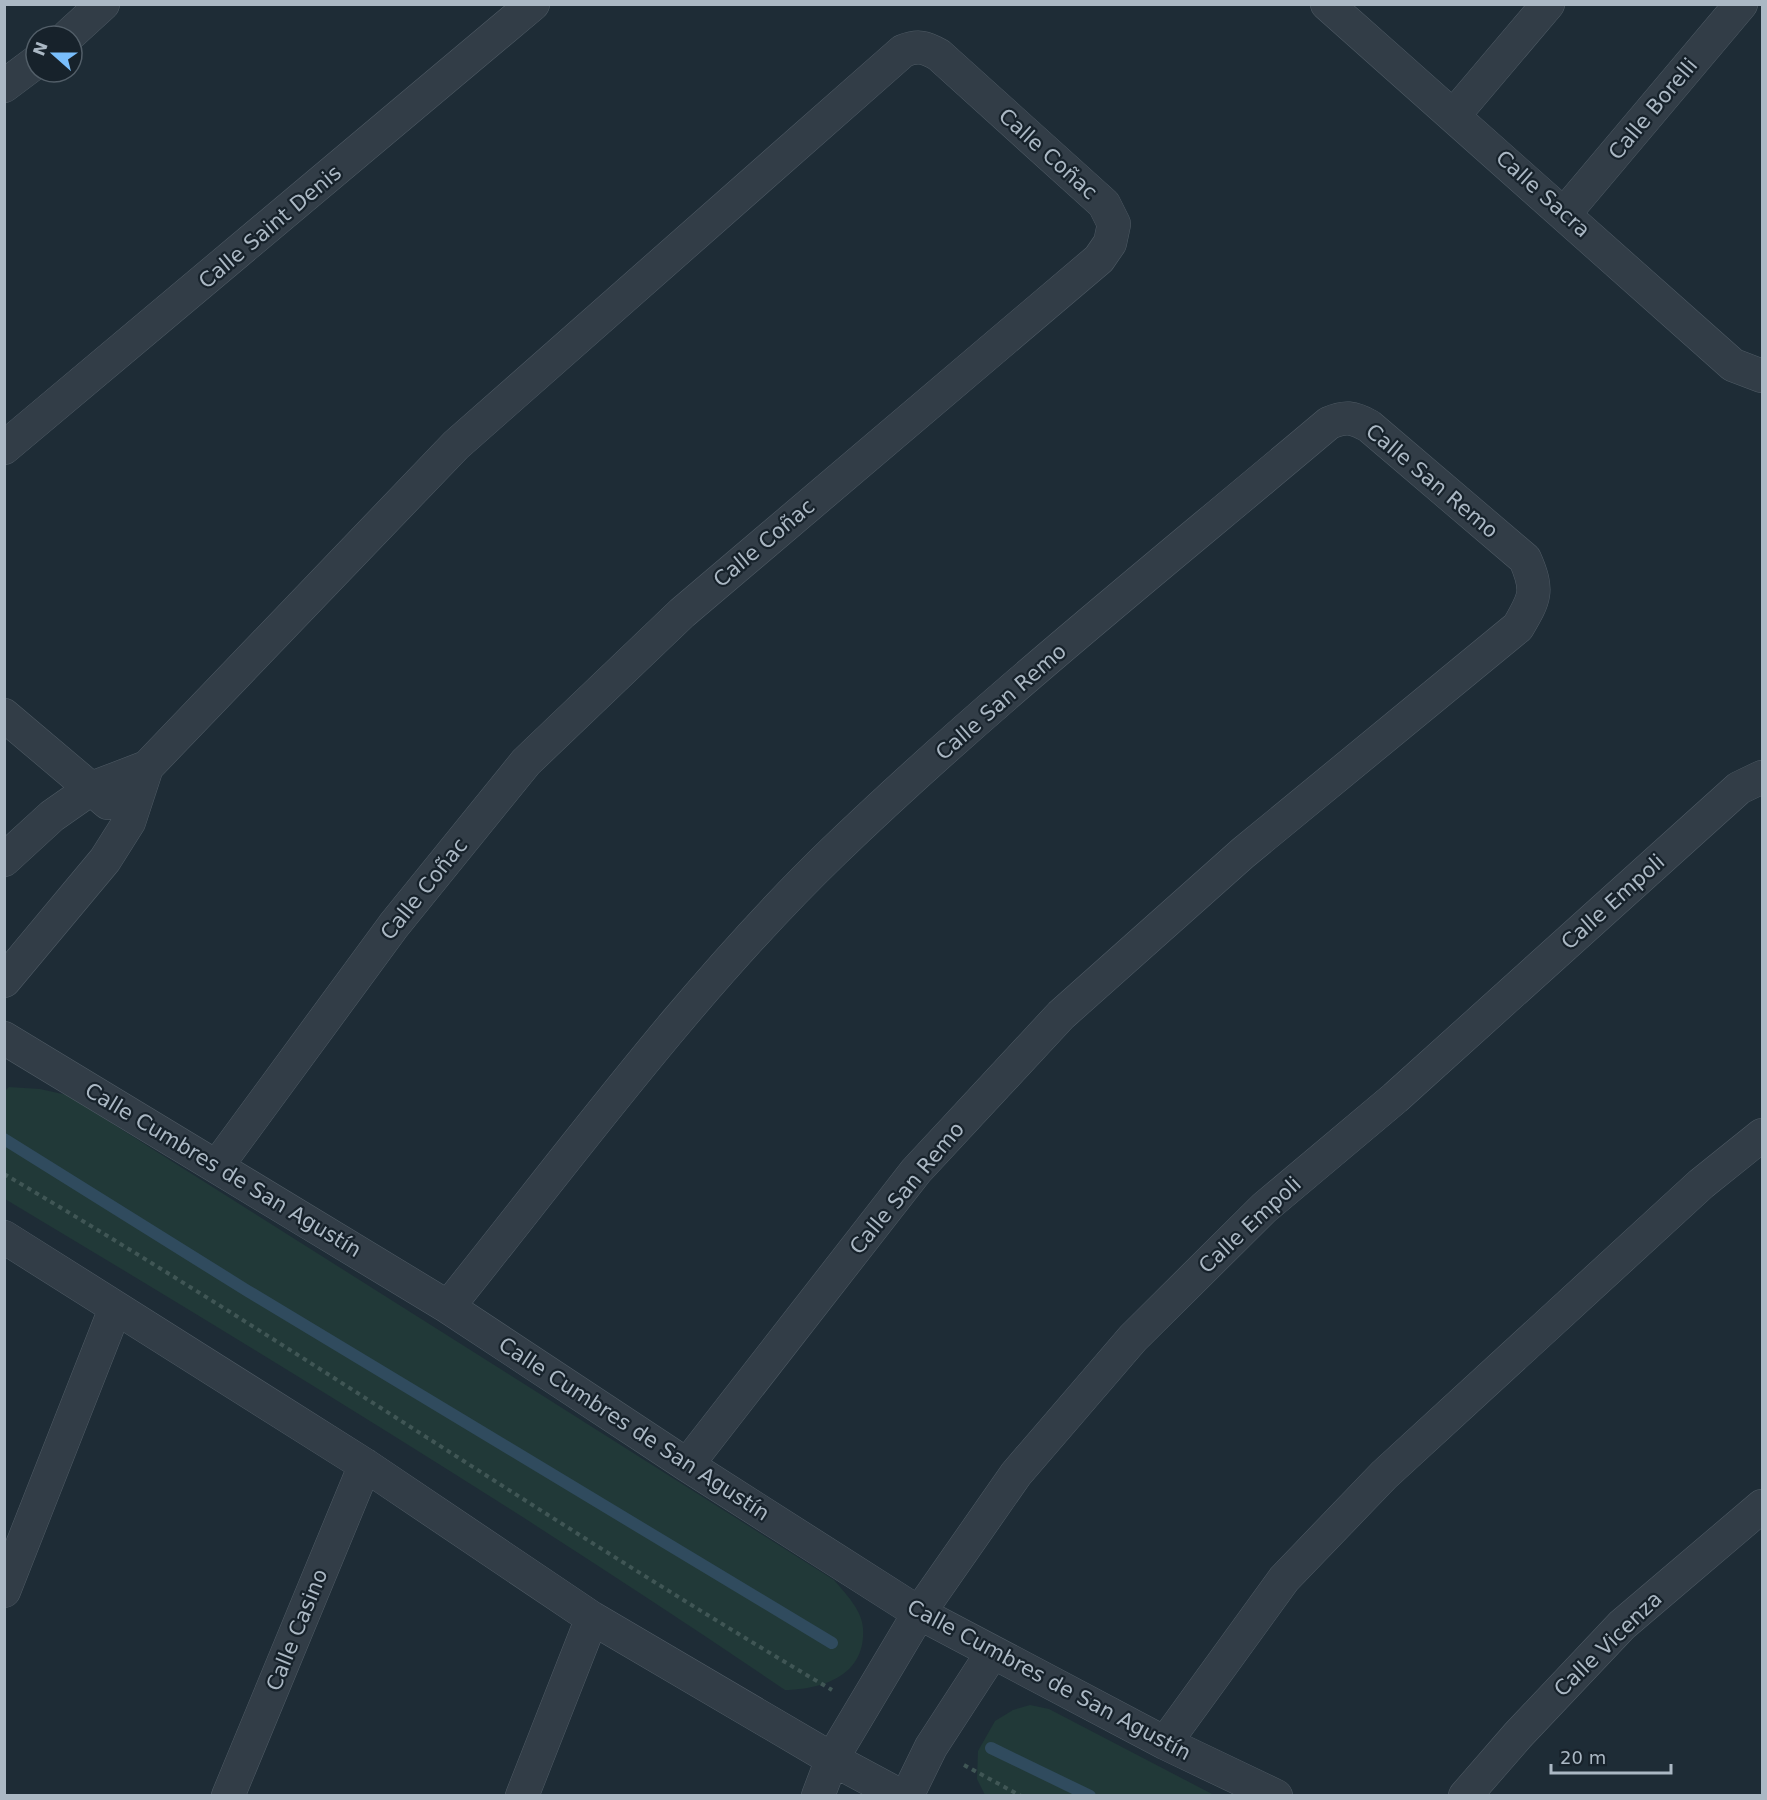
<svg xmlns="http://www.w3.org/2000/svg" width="1767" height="1800" viewBox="0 0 1767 1800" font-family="'DejaVu Sans',sans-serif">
<rect width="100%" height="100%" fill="#1e2c36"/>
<path fill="#213938" d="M 9,1087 L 40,1089 L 67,1095 L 834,1580 C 845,1593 862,1610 863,1628 C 866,1675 824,1689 785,1690 C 531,1517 269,1357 5,1199 L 5,1091 Z
M 1030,1705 L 1049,1709 L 1214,1795 L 985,1795 L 977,1779 L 978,1751 L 995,1721 L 1013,1710 Z"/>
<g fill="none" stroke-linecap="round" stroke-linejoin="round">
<path stroke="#304b5e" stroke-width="12" d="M 4,1139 L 246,1290 L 832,1643
M 991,1748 L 1090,1796"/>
<defs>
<path id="minor" d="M 1327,4 L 1733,365 L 1762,376
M 68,36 L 103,4
M 4,86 L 36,62
M 1454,115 L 1548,4
M 1565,213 L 1741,4
M 4,448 L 533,4
M 4,715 L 108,803
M 4,860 L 52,816 L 92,788 L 147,767 L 456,445 L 903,51 C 918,45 925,47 939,55 L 1104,204 L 1114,224 L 1110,243 L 1099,259 L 682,613 L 526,762 L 394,925 L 217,1166
M 4,981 L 105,860 L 129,822 L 147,767
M 4,1038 L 448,1307 L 687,1465 L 919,1613 L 1165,1743 L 1276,1796
M 4,1237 L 365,1465 L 592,1618 L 832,1759 L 901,1796
M 448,1307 C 571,1154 693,987 834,851 C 991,700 1162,564 1329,423 C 1345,416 1353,417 1369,426 L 1525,559 C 1539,591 1535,598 1518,627 L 1243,853 L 1061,1015 L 916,1171 L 687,1465
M 4,1591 L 115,1309
M 1165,1743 L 1284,1579 L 1384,1475 L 1701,1184 L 1762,1135
M 228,1796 L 365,1465
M 522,1796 L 592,1618
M 818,1796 L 832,1759 L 919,1613 L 1016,1474 L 1133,1338 L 1264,1208 L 1395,1098 L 1739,788 L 1762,777
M 907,1796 L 931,1747 L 992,1653
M 1465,1796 L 1518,1735 L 1622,1625 L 1762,1506"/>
</defs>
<use href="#minor" stroke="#4f5b65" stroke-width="34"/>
<path stroke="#405655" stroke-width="4" stroke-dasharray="4.5 4.5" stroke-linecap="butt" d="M 4,1174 C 285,1339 552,1525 832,1690
M 964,1765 L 1021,1796"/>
<use href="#minor" stroke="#323d47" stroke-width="33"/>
</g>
<g text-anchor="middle" stroke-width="4.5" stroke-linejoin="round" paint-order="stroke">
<g font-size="21" fill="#abb8c4" stroke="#17222b">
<text transform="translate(1653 109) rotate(-50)" y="7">Calle Borelli</text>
<text transform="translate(1048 154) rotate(42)" y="7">Calle Coñac</text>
<text transform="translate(1543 194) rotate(42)" y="7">Calle Sacra</text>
<text transform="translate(270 227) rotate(-40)" y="7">Calle Saint Denis</text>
<text transform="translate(1432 481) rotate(40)" y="7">Calle San Remo</text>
<text transform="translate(764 543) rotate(-40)" y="7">Calle Coñac</text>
<text transform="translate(1001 702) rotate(-41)" y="7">Calle San Remo</text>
<text transform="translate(424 889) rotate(-51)" y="7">Calle Coñac</text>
<text transform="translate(1613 902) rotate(-42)" y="7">Calle Empoli</text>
<text transform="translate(223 1170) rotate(31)" y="7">Calle Cumbres de San Agustín</text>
<text transform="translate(907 1188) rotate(-50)" y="7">Calle San Remo</text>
<text transform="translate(1250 1225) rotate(-43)" y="7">Calle Empoli</text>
<text transform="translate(634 1429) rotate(33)" y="7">Calle Cumbres de San Agustín</text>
<text transform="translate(297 1630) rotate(-68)" y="7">Calle Casino</text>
<text transform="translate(1608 1644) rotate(-44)" y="7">Calle Vicenza</text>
<text transform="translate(1049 1680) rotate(28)" y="7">Calle Cumbres de San Agustín</text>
</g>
</g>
<rect width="1767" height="1800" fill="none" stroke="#abb8c4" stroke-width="12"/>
<g transform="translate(54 54) rotate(291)"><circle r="28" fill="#17222b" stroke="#525e68" stroke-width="1.5"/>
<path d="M0-4.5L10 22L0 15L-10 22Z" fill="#79befc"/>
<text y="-9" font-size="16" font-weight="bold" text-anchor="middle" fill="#abb8c4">N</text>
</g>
<path d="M1551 1764v9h120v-9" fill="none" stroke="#abb8c4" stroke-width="3"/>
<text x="1560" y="1764" font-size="18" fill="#abb8c4" stroke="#17222b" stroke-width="4.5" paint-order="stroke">20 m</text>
</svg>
